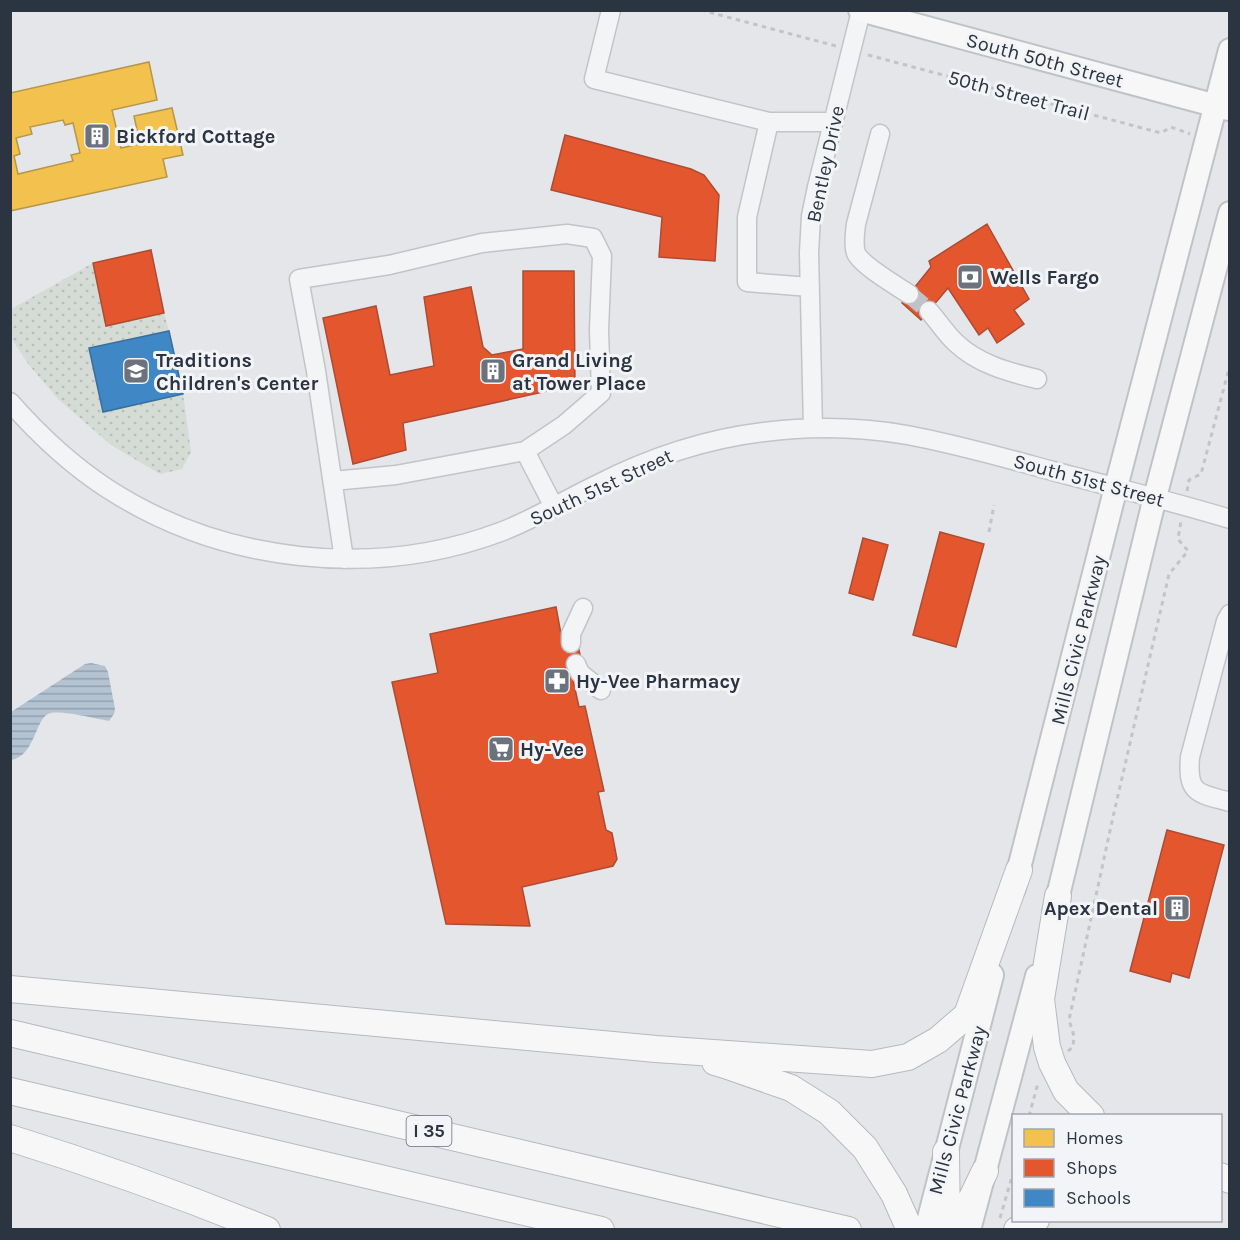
<svg xmlns="http://www.w3.org/2000/svg" width="1240" height="1240" viewBox="0 0 1240 1240" font-family="Karla,sans-serif">
<defs>
<pattern id="park-dots" width="8" height="8" patternUnits="userSpaceOnUse" patternTransform="scale(1.5)"><rect width="8" height="8" fill="#d5dcd5"/><path d="M2 2h.1M6 6h.1" fill="none" stroke="#b7bdb8" stroke-width="1.8" stroke-linecap="round"/></pattern>
<pattern id="water-rules" width="6" height="5" patternUnits="userSpaceOnUse" patternTransform="scale(1.5)"><rect width="6" height="5" fill="#b4c3d2"/><path d="M0 2.5h6" fill="none" stroke="#939fac"/></pattern>
</defs>
<rect width="100%" height="100%" fill="#e4e6e9"/>
<path fill="url(#park-dots)" d="M 93,263 L 107,325 L 164,313 L 169,331 L 90,348 L 103,411 L 183,394 L 191,452 L 182,469 L 160,474 L 111,445 L 58,399 L 29,365 L 11,338 L 11,309 Z"/>
<path fill="url(#water-rules)" d="M 91,663 L 105,666 L 108,672 L 115,709 L 114,714 L 109,721 C 96,719 58,709 48,714 C 35,720 35,756 11,760 L 11,712 L 85,664 Z"/>
<path fill="#f2c14e" stroke="#b6974a" stroke-width="1.5" fill-rule="evenodd" d="M 149,62 L 157,100 L 112,110 L 121,148 L 140,144 L 134,116 L 172,108 L 183,155 L 163,159 L 167,177 L 10,211 L 10,93 ZM 63,120 L 65,125 L 73,123 L 80,153 L 71,155 L 73,161 L 18,174 L 14,156 L 20,154 L 16,138 L 32,134 L 30,127 Z"/>
<path fill="#e4572e" stroke="#ac4c34" stroke-width="1.5" d="M 565,135 L 691,169 L 704,175 L 719,195 L 715,261 L 659,257 L 662,217 L 551,190 Z
M 987,224 L 1029,299 L 1014,310 L 1024,324 L 997,343 L 988,328 L 979,335 L 948,288 L 921,320 L 902,303 L 931,267 L 929,261 Z
M 151,250 L 164,313 L 106,326 L 93,263 Z
M 523,271 L 574,271 L 575,385 L 403,423 L 406,450 L 353,464 L 323,318 L 376,306 L 390,375 L 434,366 L 424,297 L 471,287 L 483,347 L 492,355 L 523,349 Z
M 940,532 L 984,544 L 956,647 L 913,635 Z
M 863,538 L 888,545 L 873,600 L 849,593 Z
M 556,607 L 563,645 L 577,642 L 582,663 L 570,666 L 579,707 L 585,706 L 604,791 L 598,792 L 606,830 L 612,833 L 617,859 L 613,866 L 522,887 L 530,926 L 446,924 L 392,682 L 438,673 L 430,634 Z
M 1167,830 L 1224,845 L 1189,978 L 1172,973 L 1170,982 L 1130,971 Z"/>
<path fill="#3f88c5" stroke="#396f9d" stroke-width="1.5" d="M 169,331 L 183,394 L 103,412 L 89,348 Z"/>
<g fill="none" stroke-linecap="round" stroke-linejoin="round">
<path stroke="#bfc2c7" stroke-width="18" stroke-dasharray="18 9" stroke-linecap="butt" d="M 909,294 L 929,311"/>
<defs>
<path id="minor" d="M 611,10 L 594,79 L 769,122 L 747,217 L 747,282 L 810,287
M 769,122 L 833,122
M 880,134 L 856,224 C 855,233 853,244 856,253 C 861,265 897,286 909,294
M 929,311 C 938,321 946,334 956,343 C 978,364 1008,372 1037,379
M 10,402 C 39,435 71,465 108,489 C 223,563 374,580 503,531 C 536,518 565,500 596,485 C 649,458 705,439 764,432 C 811,426 861,427 907,435 C 956,444 1005,458 1053,471 C 1112,487 1171,501 1230,519
M 813,428 L 809,253 L 811,216 L 817,187 L 861,11
M 333,481 L 396,475 L 525,451
M 344,559 L 316,371 L 299,279 L 389,265 L 482,243 L 567,234 L 593,238 L 602,256 L 599,330 L 601,393 L 564,425 L 525,451 L 554,507
M 1230,614 L 1226,621 L 1190,757 C 1187,795 1198,793 1230,802
M 571,643 L 571,634 L 583,608
M 576,664 L 580,673 L 601,690"/>
<path id="major" d="M 860,10 L 1228,109
M 1014,888 L 1116,487 L 1230,50
M 1054,912 L 1155,497 L 1230,213
M 926,1230 L 992,975
M 969,1230 L 1037,976"/>
<path id="highway" d="M 1058,896 L 1041,999 L 1047,1047 L 1052,1063 L 1066,1091 L 1091,1116
M 10,989 L 656,1049 L 872,1064 L 908,1057 L 938,1040 L 967,1015 L 1019,870
M 10,1033 L 848,1230
M 715,1062 L 725,1065 L 791,1088 L 829,1112 L 865,1148 L 894,1194 L 910,1230
M 10,1091 L 601,1230
M 10,1138 C 97,1165 183,1196 267,1230
M 946,1152 L 947,1230
M 1220,1176 L 1230,1180
M 954,1230 L 965,1212 L 985,1171
M 1017,1230 L 1036,1220"/>
</defs>
<use href="#minor" stroke="#c2c4c7" stroke-width="21"/>
<use href="#major" stroke="#c0c3c6" stroke-width="26"/>
<use href="#highway" stroke="#b7b9bd" stroke-width="28"/>
<path stroke="#c2c4c7" stroke-width="3" stroke-dasharray="4.5 4.5" stroke-linecap="butt" d="M 701,10 L 836,46
M 868,55 L 1161,133 L 1171,127 L 1190,134
M 1187,491 L 1189,480 L 1201,474 L 1230,365
M 989,532 L 994,505
M 1068,1051 L 1073,1047 L 1074,1036 L 1069,1020 L 1113,817 L 1169,574 L 1188,551 L 1178,539 L 1181,521
M 1029,1116 L 1038,1083
M 1000,1218 L 1014,1170"/>
<use href="#minor" stroke="#f3f4f5" stroke-width="18"/>
<use href="#major" stroke="#f7f7f7" stroke-width="22"/>
<use href="#highway" stroke="#f7f7f7" stroke-width="26"/>
</g>
<defs>
<symbol id="building-square" viewBox="-11 -11 22 22"><rect x="-9" y="-9" width="18" height="18" rx="4" fill="#6c727c" stroke="#f2f4f7"/><path d="M-4-6H4V6H1V3H-1V6H-4ZM-2.5-4.3h1.7v1.8h-1.7ZM.8-4.3h1.7v1.8H.8ZM-2.5-1h1.7V.8h-1.7ZM.8-1h1.7V.8H.8Z" fill="#fff"/></symbol>
<symbol id="bank-square" viewBox="-11 -11 22 22"><rect x="-9" y="-9" width="18" height="18" rx="4" fill="#6c727c" stroke="#f2f4f7"/><path d="M-6-4H6V4H-6ZM0-2.3a2.3 2.3 0 1 0 0 4.6a2.3 2.3 0 1 0 0-4.6Z" fill="#fff"/></symbol>
<symbol id="school-square" viewBox="-11 -11 22 22"><rect x="-9" y="-9" width="18" height="18" rx="4" fill="#6c727c" stroke="#f2f4f7"/><path d="M0-5L7-2L0 1L-7-2ZM-4 1L0 2.5L4 1V4Q0 6-4 4Z" fill="#fff"/></symbol>
<symbol id="pharmacy-square" viewBox="-11 -11 22 22"><rect x="-9" y="-9" width="18" height="18" rx="4" fill="#6c727c" stroke="#f2f4f7"/><path d="M-2-6h4v4h4v4h-4v4h-4v-4h-4v-4h4Z" fill="#fff"/></symbol>
<symbol id="supermarket-square" viewBox="-11 -11 22 22"><rect x="-9" y="-9" width="18" height="18" rx="4" fill="#6c727c" stroke="#f2f4f7"/><path d="M-6-5.5h2.5l.6 2H6L4.5 2H-2.5L-4.4-4H-6ZM-1.5 3.2a1.3 1.3 0 1 0 .1 0ZM3 3.2a1.3 1.3 0 1 0 .1 0Z" fill="#fff"/></symbol>
</defs>
<g fill-rule="evenodd">
<use href="#building-square" x="82" y="121" width="30" height="30"/>
<use href="#bank-square" x="955" y="262" width="30" height="30"/>
<use href="#school-square" x="121" y="356" width="30" height="30"/>
<use href="#building-square" x="478" y="356" width="30" height="30"/>
<use href="#pharmacy-square" x="542" y="666" width="30" height="30"/>
<use href="#supermarket-square" x="486" y="734" width="30" height="30"/>
<use href="#building-square" x="1162" y="893" width="30" height="30"/>
</g>
<g text-anchor="middle" stroke-width="6" stroke-linejoin="round" paint-order="stroke">
<rect fill="#f2f4f7" stroke="#676e78" stroke-width="1.5" x="406.5" y="1116" width="45" height="30" rx="4.5"/>
<g font-size="18" font-weight="bold" fill="#2b3441">
<text x="429" y="1137">I 35</text>
</g>
<g font-size="20" fill="#2b3441" stroke="#f2f4f7">
<text transform="translate(1045 60) rotate(15)" y="7">South 50th Street</text>
<text transform="translate(1019 95) rotate(15)" y="7">50th Street Trail</text>
<text transform="translate(825 164) rotate(-78)" y="7">Bentley Drive</text>
<text transform="translate(1089 480) rotate(15)" y="7">South 51st Street</text>
<text transform="translate(601 487) rotate(-25)" y="7">South 51st Street</text>
<text transform="translate(1078 640) rotate(-76)" y="7">Mills Civic Parkway</text>
<text transform="translate(957 1110) rotate(-75)" y="7">Mills Civic Parkway</text>
</g>
<g font-size="20" font-weight="bold" fill="#2b3441" stroke="#f2f4f7" text-anchor="start">
<text x="116" y="143">Bickford Cottage</text>
<text x="990" y="284">Wells Fargo</text>
<text x="156" y="367">Traditions<tspan x="156" dy="23">Children's Center</tspan></text>
<text x="512" y="367">Grand Living<tspan x="512" dy="23">at Tower Place</tspan></text>
<text x="576" y="688">Hy-Vee Pharmacy</text>
<text x="520" y="756">Hy-Vee</text>
<text x="1158" y="915" text-anchor="end">Apex Dental</text>
</g>
</g>
<rect width="1240" height="1240" fill="none" stroke="#2b3441" stroke-width="24"/>
<rect x="1012" y="1114" width="210" height="108" fill="#f2f4f7" stroke="#a2a7ae" stroke-width="1.5"/>
<rect x="1024" y="1129" width="30" height="18" fill="#f2c14e" stroke="#a2a7ae" stroke-width="1.5"/>
<text x="1066" y="1144" font-size="18" fill="#2b3441">Homes</text>
<rect x="1024" y="1159" width="30" height="18" fill="#e4572e" stroke="#a2a7ae" stroke-width="1.5"/>
<text x="1066" y="1174" font-size="18" fill="#2b3441">Shops</text>
<rect x="1024" y="1189" width="30" height="18" fill="#3f88c5" stroke="#a2a7ae" stroke-width="1.5"/>
<text x="1066" y="1204" font-size="18" fill="#2b3441">Schools</text>
</svg>
